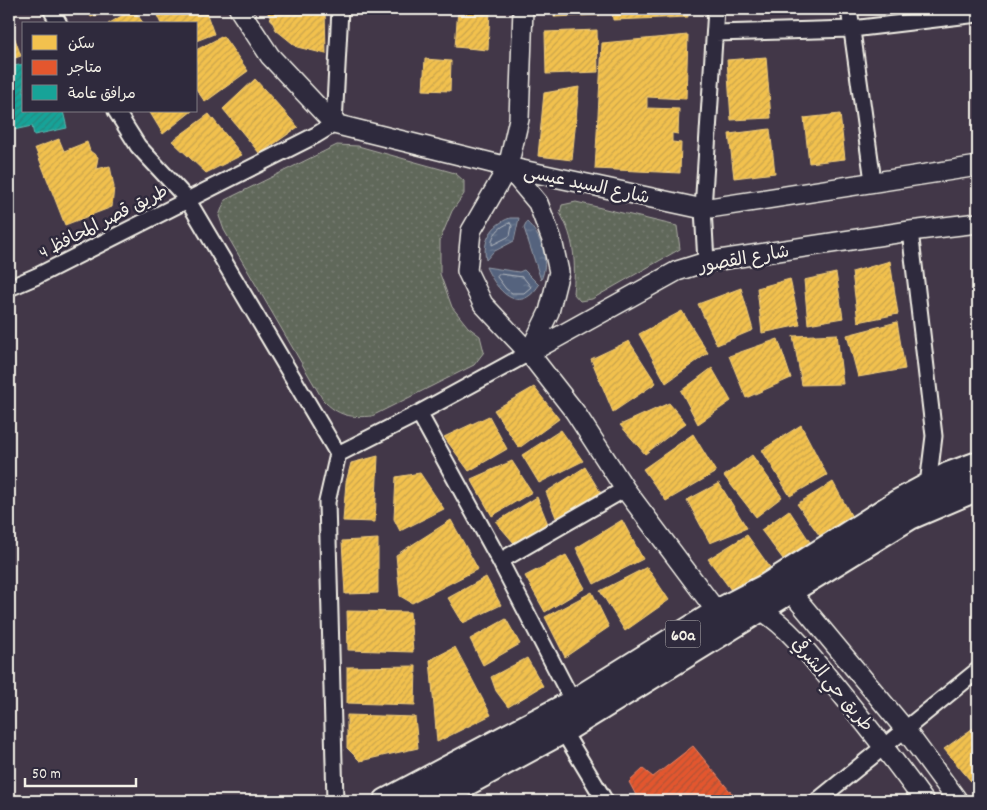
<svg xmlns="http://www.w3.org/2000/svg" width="987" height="810" viewBox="0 0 987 810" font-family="Dekko,'Playpen Sans Arabic',sans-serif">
<defs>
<pattern id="green-dots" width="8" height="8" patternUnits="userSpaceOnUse" patternTransform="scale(1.25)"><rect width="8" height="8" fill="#60675a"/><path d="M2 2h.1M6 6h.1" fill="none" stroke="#777d72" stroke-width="1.8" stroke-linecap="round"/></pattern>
<pattern id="water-ripples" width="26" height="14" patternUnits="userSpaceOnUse" patternTransform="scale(1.25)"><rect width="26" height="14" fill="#54637e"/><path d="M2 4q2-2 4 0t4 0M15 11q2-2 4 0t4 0" fill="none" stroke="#6d7a90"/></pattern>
<pattern id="homes-hatch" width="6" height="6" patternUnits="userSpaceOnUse" patternTransform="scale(1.25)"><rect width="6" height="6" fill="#f2c14e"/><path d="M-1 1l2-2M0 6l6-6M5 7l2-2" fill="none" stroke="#c8a34c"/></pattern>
<pattern id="shops-hatch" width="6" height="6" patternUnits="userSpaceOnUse" patternTransform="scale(1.25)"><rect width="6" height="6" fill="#e4572e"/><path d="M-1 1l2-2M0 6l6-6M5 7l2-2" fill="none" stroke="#ae5236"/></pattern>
<pattern id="public-hatch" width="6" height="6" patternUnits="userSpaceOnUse" patternTransform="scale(1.25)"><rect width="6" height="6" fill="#17a398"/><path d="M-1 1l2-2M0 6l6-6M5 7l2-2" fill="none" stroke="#26887f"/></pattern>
</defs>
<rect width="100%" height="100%" fill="#423748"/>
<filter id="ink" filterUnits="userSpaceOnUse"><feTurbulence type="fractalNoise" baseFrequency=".02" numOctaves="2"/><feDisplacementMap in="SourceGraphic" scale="10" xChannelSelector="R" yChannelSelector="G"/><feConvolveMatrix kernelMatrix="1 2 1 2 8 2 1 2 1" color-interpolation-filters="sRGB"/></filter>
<g filter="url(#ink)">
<path fill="url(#green-dots)" stroke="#aaaca1" d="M 337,145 L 358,146 L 455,173 L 464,181 L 464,194 L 452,211 L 440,240 L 440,274 L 452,307 L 468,327 L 480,336 L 484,352 L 474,365 L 372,416 C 351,418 338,416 323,400 L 224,230 L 219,216 L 225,200 Z
M 576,202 L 677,226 L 680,249 L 592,299 L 580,301 L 573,293 C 576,264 575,239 560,213 L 562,205 Z"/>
<path fill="url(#water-ripples)" stroke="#949ca8" d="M 510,218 L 519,218 L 514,241 L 493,252 L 486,260 C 482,241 492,224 510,218 Z
M 527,222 C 541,235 550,260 541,280 L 524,228 Z
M 486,267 L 519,272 L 524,270 L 539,285 C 518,317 496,289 486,267 Z"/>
<path fill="url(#homes-hatch)" stroke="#f3cf7c" d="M 88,9 L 115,9 L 91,17 Z
M 133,9 L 144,24 L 108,24 Z
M 154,9 L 205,9 L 214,34 L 196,41 L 196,24 L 161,24 Z
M 266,9 L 325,9 L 326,54 L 297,47 L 276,30 Z
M 458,9 L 490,11 L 488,50 L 455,47 Z
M 554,9 L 599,9 L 600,15 L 554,17 Z
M 612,9 L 688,9 L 688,17 L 613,20 Z
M 9,22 L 21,56 L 9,60 Z
M 597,30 L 598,72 L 546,74 L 545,32 Z
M 688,35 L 686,99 L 647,97 L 647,108 L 679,109 L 678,134 L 672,133 L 672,142 L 681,143 L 680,173 L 595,169 L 602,43 Z
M 223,36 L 248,71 L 205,102 L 196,89 L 196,50 Z
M 766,57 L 771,118 L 731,120 L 727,60 Z
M 425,59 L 451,61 L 450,91 L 423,90 Z
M 255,79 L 298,127 L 260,154 L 223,109 Z
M 579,87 L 572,160 L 538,156 L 544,93 Z
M 149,111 L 192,111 L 163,134 Z
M 209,114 L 242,155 L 206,173 L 172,141 Z
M 840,114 L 845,159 L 809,163 L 804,118 Z
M 770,129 L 775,173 L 734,178 L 729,134 Z
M 59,139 L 64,151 L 87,142 L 90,151 L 98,157 L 96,169 L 110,166 L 114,187 L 112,207 L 65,225 L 35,148 Z
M 890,261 L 898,314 L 858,322 L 852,272 Z
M 836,273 L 843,318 L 808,324 L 804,280 Z
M 790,279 L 800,325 L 762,333 L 757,288 Z
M 741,288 L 753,330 L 717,345 L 698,304 Z
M 682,311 L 708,353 L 666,383 L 639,334 Z
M 897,322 L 905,369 L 858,377 L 847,335 Z
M 837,334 L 843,384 L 802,385 L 793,336 Z
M 778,339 L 791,378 L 746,398 L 729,356 Z
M 629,341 L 656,383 L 613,412 L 591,359 Z
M 712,368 L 731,401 L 698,424 L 681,391 Z
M 534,387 L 559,419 L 519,448 L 494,410 Z
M 669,403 L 686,423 L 645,454 L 620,425 Z
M 489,416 L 507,449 L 469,471 L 444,437 Z
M 801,425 L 827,475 L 790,496 L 762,450 Z
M 561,430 L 583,461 L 539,483 L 522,455 Z
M 693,434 L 716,472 L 666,501 L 643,469 Z
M 752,455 L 782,497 L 756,517 L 724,476 Z
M 378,456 L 375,522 L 343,521 L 346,482 L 351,463 Z
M 512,461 L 532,492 L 492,516 L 471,479 Z
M 585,467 L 602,495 L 557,520 L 546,492 Z
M 420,473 L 444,509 L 400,531 L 394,519 L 396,477 Z
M 833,482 L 853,519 L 822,539 L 797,504 Z
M 719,483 L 747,528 L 710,543 L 687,500 Z
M 537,497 L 548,524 L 514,543 L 496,522 Z
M 789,510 L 810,542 L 786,563 L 761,530 Z
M 451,520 L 478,569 L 412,603 L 400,596 L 396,555 Z
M 622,520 L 643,559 L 594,584 L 576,548 Z
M 747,535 L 774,573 L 734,594 L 708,559 Z
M 378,539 L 378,593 L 345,594 L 342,541 Z
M 566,555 L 585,588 L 545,612 L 525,576 Z
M 647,567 L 669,600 L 625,631 L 600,591 Z
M 486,577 L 501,605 L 463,623 L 448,598 Z
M 592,592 L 609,627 L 565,657 L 545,617 Z
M 347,611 L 410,612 L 413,652 L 348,650 Z
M 506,619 L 520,644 L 483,665 L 470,639 Z
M 455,647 L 491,715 L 437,742 L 430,660 Z
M 527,658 L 543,686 L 508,707 L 496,691 L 491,677 Z
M 416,666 L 415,705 L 347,703 L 347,667 Z
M 347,715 L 415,717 L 418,748 L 360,761 L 347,748 Z
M 976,726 L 978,729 L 978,782 L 975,786 L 944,749 Z"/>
<path fill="url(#shops-hatch)" stroke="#e98566" d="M 693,746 L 738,801 L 639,801 L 629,782 L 643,769 L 653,777 Z"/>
<path fill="url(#public-hatch)" stroke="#59bab0" d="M 24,64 L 24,111 L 63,111 L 67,128 L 34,135 L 32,126 L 9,131 L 9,67 Z"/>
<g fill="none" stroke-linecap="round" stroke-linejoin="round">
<path stroke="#b4b8be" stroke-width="1" d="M 510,223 L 512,226 L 510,236 L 492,245 C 491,235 500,226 510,223 Z
M 500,274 L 523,277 L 531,287 L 524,293 L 512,293 L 506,289 L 497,277 Z"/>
<defs>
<path id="minor" d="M 51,9 L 59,24
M 849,9 L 873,181
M 715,33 L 852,29 L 978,14
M 116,111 L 138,146 L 187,199 L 338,454
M 910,231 L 934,436 L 928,485 L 926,490
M 706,262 L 703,209 L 716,9
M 9,288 L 37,276 L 316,135 L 334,124 L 340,9
M 419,413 L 500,561 L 573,702
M 500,561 L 625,489
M 563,731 L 605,801
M 335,801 L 327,502 L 338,454 L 419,413 L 529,353
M 817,801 L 978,670"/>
<path id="tertiary" d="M 239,9 L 270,56 L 334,124 L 508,167 L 703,209 L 978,166
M 508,167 L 519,119 L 523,9
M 529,353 L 549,312 L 559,272 L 552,240 L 538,203 L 508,167 L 471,231 L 467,271 L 483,304 L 529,353 L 575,412 L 625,489 L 717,612 L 727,614 L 761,610 C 792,630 812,658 835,686 C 866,724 896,762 924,801
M 529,353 L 677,271 L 706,262 L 910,231 L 978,223
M 778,589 L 791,592 L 904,728 L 958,801"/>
<path id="primary" d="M 386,801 L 573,702 L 717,612 L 765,587 L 898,502 L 948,475 L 978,464
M 434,801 L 563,731 L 910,517 L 978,488"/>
</defs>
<use href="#minor" stroke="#f4f1e8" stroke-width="19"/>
<use href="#tertiary" stroke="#f4f1e8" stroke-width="22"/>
<use href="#primary" stroke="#f4f1e8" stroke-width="28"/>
<use href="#minor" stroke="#2f2a3d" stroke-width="15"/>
<use href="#tertiary" stroke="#2f2a3d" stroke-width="19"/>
<use href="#primary" stroke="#2f2a3d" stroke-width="24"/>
</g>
</g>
<g text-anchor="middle" stroke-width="5" stroke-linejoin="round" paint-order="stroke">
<rect fill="#2f2a3d" stroke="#b9b5b5" stroke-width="1" x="665.5" y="620.5" width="35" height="27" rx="4"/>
<g font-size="16" font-weight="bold" fill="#f4f1e8">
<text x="683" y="640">60a</text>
</g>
<g font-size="18" fill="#f4f1e8" stroke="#2f2a3d">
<text transform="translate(587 184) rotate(12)" y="6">شارع السيد عيسى</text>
<text transform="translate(103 221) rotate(-27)" y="6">طريق قصر المحافظ 4</text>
<text transform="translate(744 258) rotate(-10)" y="6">شارع القصور</text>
<text transform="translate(833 684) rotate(50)" y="6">طريق حي الشرقي</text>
</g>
</g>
<rect width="987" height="810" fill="none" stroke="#2f2a3d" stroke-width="30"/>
<rect x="15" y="15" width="957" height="780" fill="none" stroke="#f4f1e8" stroke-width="2" filter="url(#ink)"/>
<rect x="22" y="22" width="175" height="90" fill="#2f2a3d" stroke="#7e7a81"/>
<rect x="32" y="35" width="25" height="15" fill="#f2c14e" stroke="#7e7a81"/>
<text x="68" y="48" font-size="15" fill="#f4f1e8">سكن</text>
<rect x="32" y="60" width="25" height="15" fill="#e4572e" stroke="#7e7a81"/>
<text x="68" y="72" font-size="15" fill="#f4f1e8">متاجر</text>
<rect x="32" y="85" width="25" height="15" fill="#17a398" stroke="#7e7a81"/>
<text x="68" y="98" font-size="15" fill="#f4f1e8">مرافق عامة</text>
<path d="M25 778v8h111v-8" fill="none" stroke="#f4f1e8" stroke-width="2.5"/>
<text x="32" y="778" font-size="15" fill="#f4f1e8" stroke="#2f2a3d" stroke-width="4" paint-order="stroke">50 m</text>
</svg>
